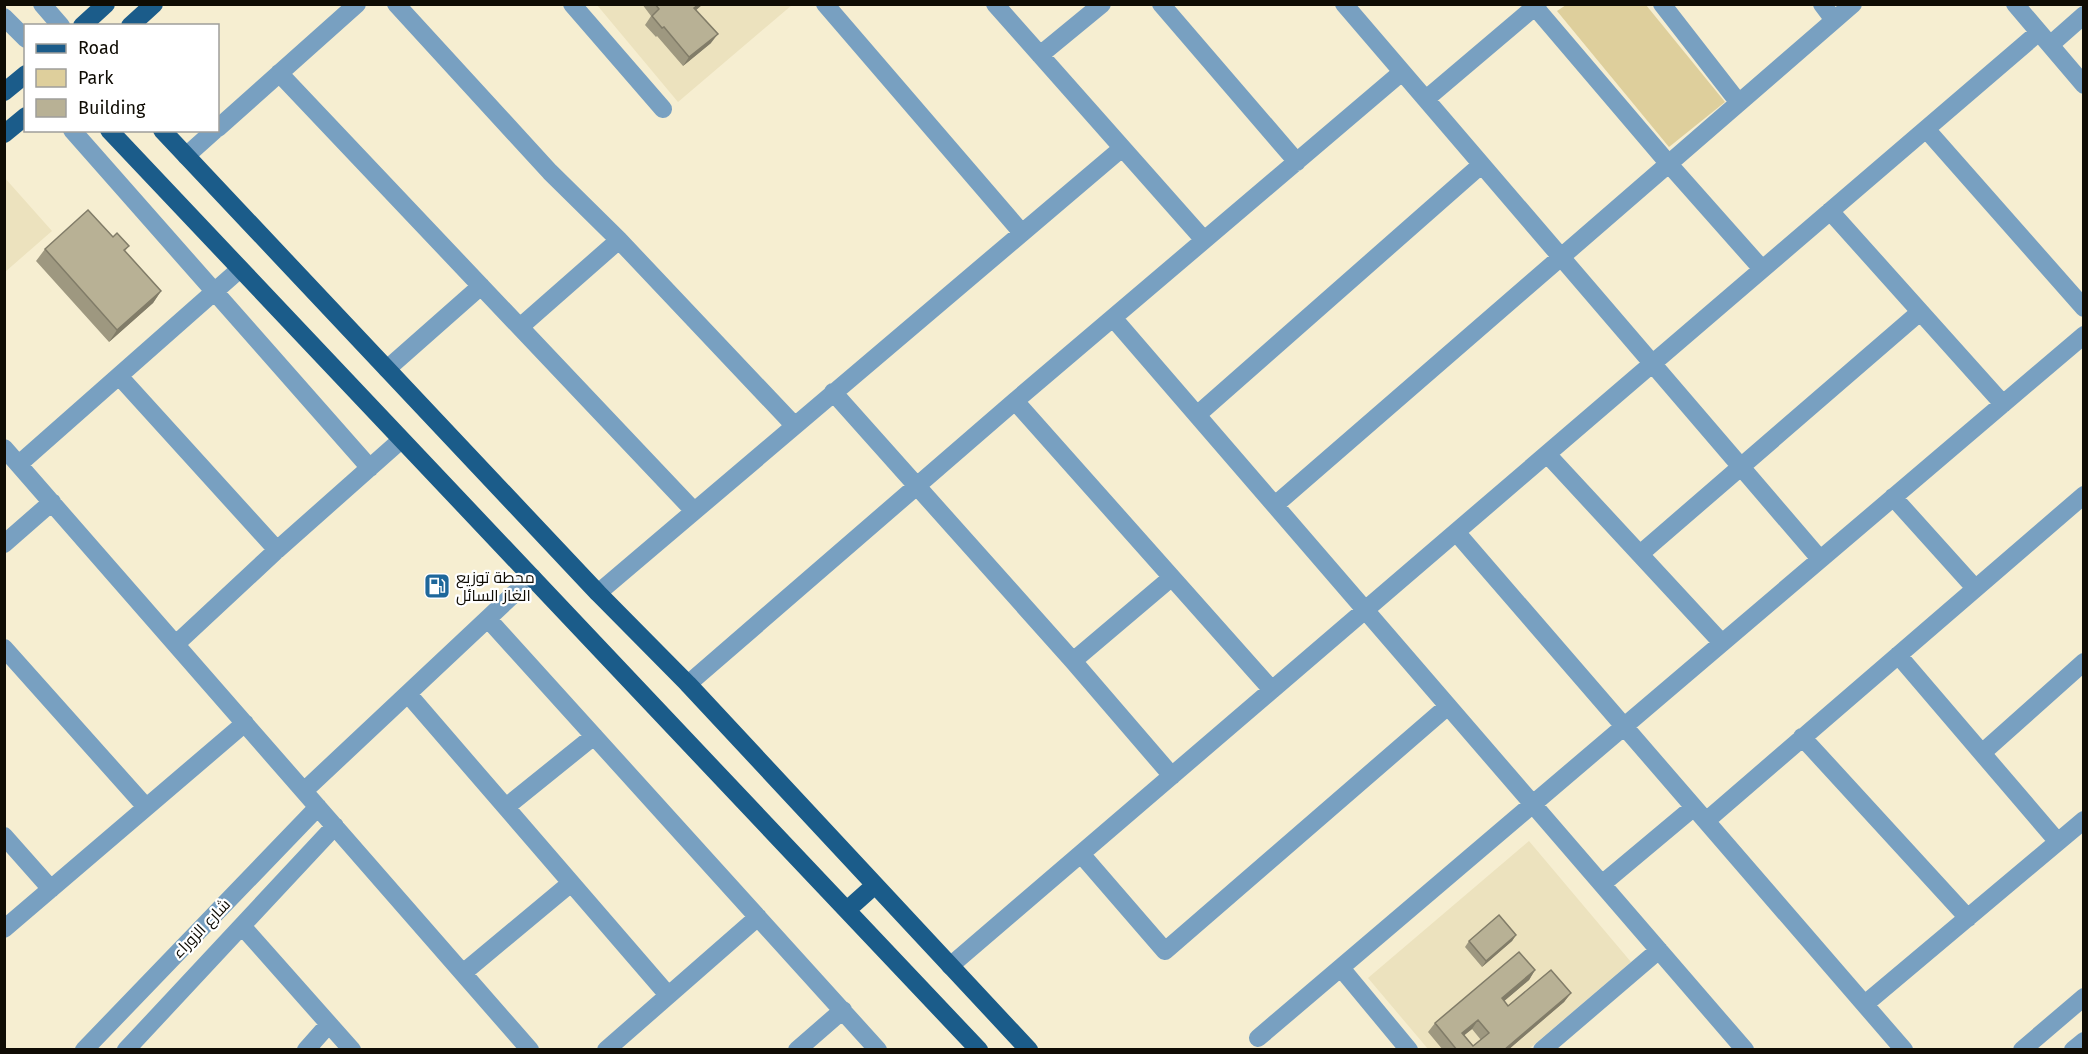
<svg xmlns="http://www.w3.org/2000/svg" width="2088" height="1054" viewBox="0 0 2088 1054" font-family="'Fira Sans',Cairo,sans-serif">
<rect width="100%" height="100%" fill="#f6eed1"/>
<path fill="#ece2be" d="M 597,5 L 792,5 L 678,102 Z
M 4,177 L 52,231 L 5,272 L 4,272 Z
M 1529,841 L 1631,962 L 1529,1049 L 1428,1049 L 1368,978 Z"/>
<path fill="#decf9c" d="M 1566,5 L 1646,5 L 1725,102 L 1669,147 L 1557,11 Z"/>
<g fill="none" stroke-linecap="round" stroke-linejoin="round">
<path stroke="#78a0c1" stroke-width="18" d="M 42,4 L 61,26
M 396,4 L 550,172 L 619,240 L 794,425
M 572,4 L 663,109
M 825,4 L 1022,233
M 995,4 L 1204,240
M 1161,4 L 1297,162
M 1344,4 L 1820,559
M 1662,4 L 1739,103
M 1822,4 L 1834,20
M 2015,4 L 2084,85
M 1535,7 L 1668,163 L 1762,269
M 4,17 L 26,39
M 2050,45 L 2084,15
M 1040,55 L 1102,4
M 279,73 L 694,511
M 1426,99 L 1538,4
M 218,128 L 357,4
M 1926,129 L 2084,308
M 72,130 L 370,468
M 186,156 L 215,130
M 1830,211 L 2003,404
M 1114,319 L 1745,1050
M 520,327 L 619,240
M 387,369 L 481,286
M 119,376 L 277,550
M 833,392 L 1073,661 L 1172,776
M 1015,401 L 1272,690
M 1197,415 L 1481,165
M 4,448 L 530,1050
M 1547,454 L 1722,643
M 19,464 L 240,269
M 1893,497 L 1975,588
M 1275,505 L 1853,4
M 1456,532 L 1904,1050
M 4,544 L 52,502
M 1640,554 L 1920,312
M 598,593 L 1121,149
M 488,619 L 878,1050
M 176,644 L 277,550 L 401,440
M 4,648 L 146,807
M 1898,655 L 2058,842
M 1073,661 L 1171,578
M 688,684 L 1015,401 L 1402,72
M 408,694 L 668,995
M 1802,737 L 1968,918
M 1982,753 L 2084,662
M 304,791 L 532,577
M 506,807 L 594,736
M 1706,821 L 2084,495
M 4,836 L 51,889
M 1081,854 L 1165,951 L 1448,706
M 1602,884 L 1694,807
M 242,926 L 352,1050
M 4,929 L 245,723
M 950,966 L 2039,32
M 1341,968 L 1409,1050
M 463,973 L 571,883
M 1865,1004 L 2084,820
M 1258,1038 L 2084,335
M 84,1050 L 318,807
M 126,1050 L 335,826
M 306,1050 L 329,1024
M 606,1050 L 758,917
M 797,1050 L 843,1010
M 1542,1050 L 1659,950
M 2022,1050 L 2084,997
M 2073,1050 L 2084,1041"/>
<path stroke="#1b5c8a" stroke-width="18" d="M 82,26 L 106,4
M 130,26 L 154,4
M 4,92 L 26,74
M 109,130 L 979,1050
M 162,130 L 598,593 L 688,684 L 1029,1050
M 4,134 L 26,116
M 847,910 L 875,885"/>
</g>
<path fill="#9e9880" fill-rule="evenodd" d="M 642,4 L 703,4 L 696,10 L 711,43 L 683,66 L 657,36 L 656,37 L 645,25 L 651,16 Z
M 113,237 L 129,246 L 125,251 L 161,291 L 153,303 L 109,342 L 36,261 L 45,249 Z
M 1516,935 L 1512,941 L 1482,967 L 1465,947 L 1469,941 Z
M 1535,970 L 1529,980 L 1504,1001 L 1508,1006 L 1571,993 L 1564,1002 L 1508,1050 L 1443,1050 L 1428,1032 L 1435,1023 ZM 1472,1029 L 1481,1040 L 1473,1046 L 1464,1035 Z"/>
<path fill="#817c68" d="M 699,4 L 703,4 L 688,17 L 694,8 Z
M 718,34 L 711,43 L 683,66 L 689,57 Z
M 161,291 L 153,303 L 109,342 L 117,330 Z
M 1516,935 L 1512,941 L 1482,967 L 1486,961 Z
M 1535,970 L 1529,980 L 1496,1008 L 1502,998 Z
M 1571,993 L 1564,1002 L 1508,1050 L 1504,1050 Z
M 1478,1020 L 1472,1029 L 1456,1042 L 1462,1033 Z"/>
<path fill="#b8b195" stroke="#817c68" stroke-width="1.5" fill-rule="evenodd" d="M 655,4 L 699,4 L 694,8 L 718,34 L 689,57 L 664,27 L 662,28 L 652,16 L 659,9 Z
M 88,210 L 113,237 L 117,233 L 129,246 L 124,250 L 161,291 L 117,330 L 45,249 Z
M 1499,915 L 1516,935 L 1486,961 L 1469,941 Z
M 1519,952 L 1535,970 L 1502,998 L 1508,1006 L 1551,970 L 1571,993 L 1504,1050 L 1457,1050 L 1435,1023 ZM 1478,1020 L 1489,1033 L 1473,1046 L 1462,1033 Z"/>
<defs>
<symbol id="fuel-square" viewBox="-11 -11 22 22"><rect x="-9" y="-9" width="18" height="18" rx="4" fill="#1e679b" stroke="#fff"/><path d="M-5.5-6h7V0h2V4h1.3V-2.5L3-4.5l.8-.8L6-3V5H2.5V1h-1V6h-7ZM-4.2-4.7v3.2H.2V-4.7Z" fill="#fff"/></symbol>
</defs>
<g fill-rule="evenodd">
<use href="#fuel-square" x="422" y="571" width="30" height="30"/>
</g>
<g text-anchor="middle" stroke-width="4.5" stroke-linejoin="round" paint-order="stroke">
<g font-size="16" fill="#0f0c04" stroke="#fff" text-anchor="start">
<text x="456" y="583">محطة توزيع<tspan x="456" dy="18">الغاز السائل</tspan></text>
</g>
<g font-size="16" fill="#0f0c04" stroke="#fff">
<text transform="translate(201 928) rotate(-46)" y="6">شارع الزوراء</text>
</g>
</g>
<rect width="2088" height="1054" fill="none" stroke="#0f0c04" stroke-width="12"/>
<rect x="24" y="24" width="195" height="108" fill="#ffffff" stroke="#9f9e9b" stroke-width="1.5"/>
<rect x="36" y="44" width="30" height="9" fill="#1b5c8a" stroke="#9f9e9b" stroke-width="1.5"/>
<text x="78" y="54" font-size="18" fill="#0f0c04">Road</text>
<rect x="36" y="69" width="30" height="18" fill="#decf9c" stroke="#9f9e9b" stroke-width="1.5"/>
<text x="78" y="84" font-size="18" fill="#0f0c04">Park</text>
<rect x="36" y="99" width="30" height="18" fill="#b8b195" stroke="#9f9e9b" stroke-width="1.5"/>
<text x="78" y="114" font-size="18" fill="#0f0c04">Building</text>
</svg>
